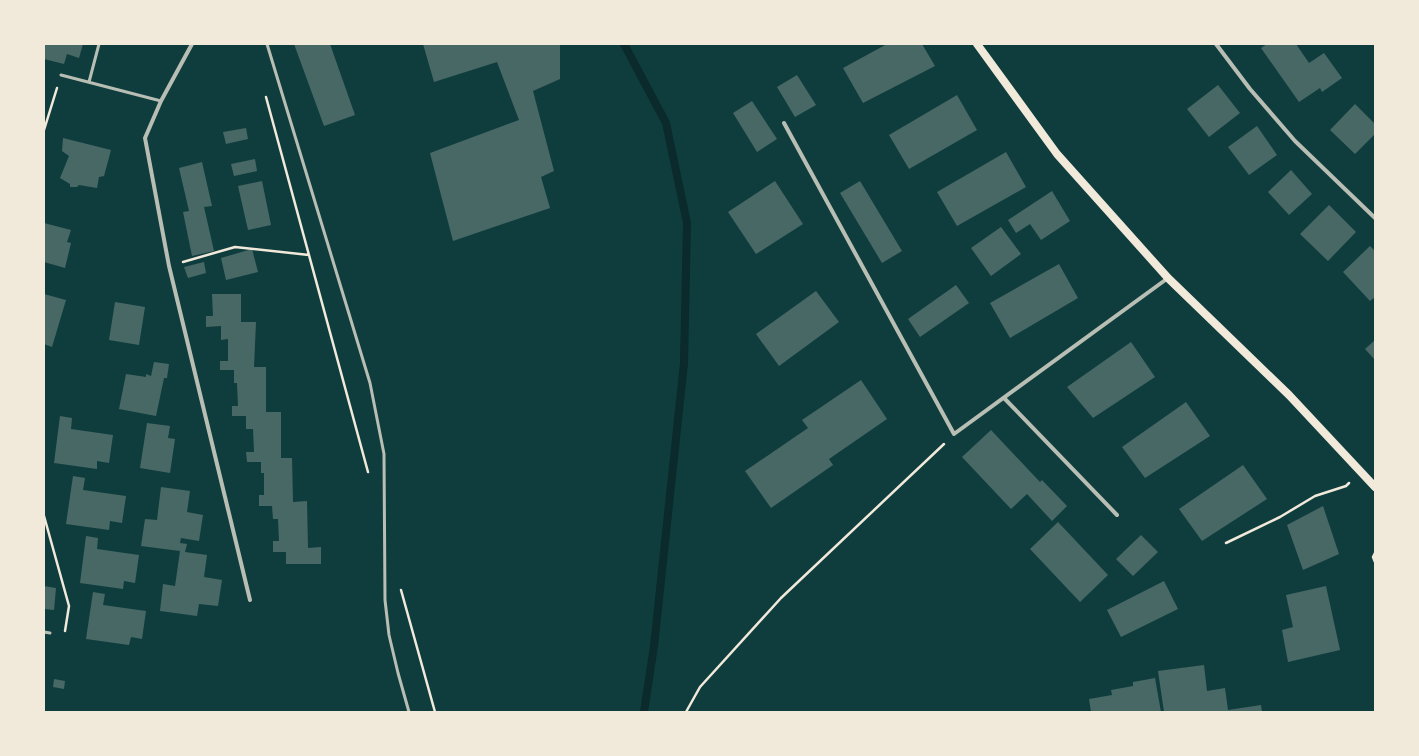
<svg xmlns="http://www.w3.org/2000/svg" width="1419" height="756" viewBox="0 0 1419 756" font-family="'Open Sans',sans-serif">
<rect width="100%" height="100%" fill="#0f3d3e"/>
<g fill="none" stroke-linecap="round" stroke-linejoin="round">
<path stroke="#0a2a2b" stroke-width="8" d="M 624,44 L 666,123 L 687,223 L 684,363 L 654,646 L 644,712"/>
</g>
<path fill="#486865" d="M 44,44 L 83,44 L 79,58 L 67,54 L 64,64 L 44,59 Z
M 294,44 L 330,44 L 355,115 L 324,126 Z
M 423,44 L 560,44 L 560,79 L 533,91 L 554,171 L 541,177 L 550,208 L 453,241 L 430,153 L 519,120 L 497,62 L 434,82 Z
M 887,44 L 922,44 L 935,66 L 863,103 L 843,68 Z
M 1267,44 L 1296,44 L 1309,63 L 1324,53 L 1342,78 L 1322,92 L 1320,88 L 1299,102 L 1261,48 Z
M 797,75 L 816,105 L 795,117 L 777,87 Z
M 1218,85 L 1240,113 L 1209,137 L 1187,109 Z
M 957,95 L 977,130 L 909,169 L 889,135 Z
M 752,101 L 777,139 L 757,152 L 733,113 Z
M 1355,104 L 1375,124 L 1375,134 L 1355,154 L 1330,130 Z
M 1257,126 L 1277,155 L 1249,175 L 1228,147 Z
M 246,128 L 248,139 L 226,144 L 223,132 Z
M 63,138 L 111,150 L 104,176 L 99,177 L 97,188 L 79,185 L 77,187 L 70,187 L 70,184 L 60,178 L 69,156 L 62,151 Z
M 1006,152 L 1026,187 L 957,226 L 937,192 Z
M 255,159 L 257,171 L 234,176 L 231,164 Z
M 202,162 L 212,206 L 204,207 L 214,251 L 192,256 L 183,212 L 189,211 L 179,168 Z
M 1291,170 L 1312,194 L 1289,215 L 1268,192 Z
M 262,181 L 271,225 L 248,230 L 238,186 Z
M 775,181 L 803,224 L 756,254 L 728,212 Z
M 860,181 L 902,251 L 882,263 L 840,193 Z
M 1052,191 L 1070,221 L 1041,240 L 1030,224 L 1016,233 L 1008,220 Z
M 1329,205 L 1356,232 L 1328,261 L 1300,234 Z
M 44,223 L 71,230 L 67,242 L 71,243 L 65,268 L 44,262 Z
M 1001,227 L 1021,254 L 991,276 L 971,248 Z
M 1370,246 L 1375,251 L 1375,297 L 1370,301 L 1343,272 Z
M 252,249 L 258,272 L 226,280 L 221,258 Z
M 204,262 L 206,273 L 188,278 L 184,267 Z
M 1059,264 L 1078,298 L 1010,338 L 990,303 Z
M 956,285 L 969,303 L 920,337 L 908,319 Z
M 816,291 L 839,322 L 779,366 L 756,334 Z
M 44,294 L 66,300 L 52,347 L 44,344 Z
M 212,294 L 241,294 L 241,322 L 256,322 L 254,367 L 266,367 L 266,412 L 281,412 L 281,458 L 292,458 L 293,502 L 307,501 L 308,548 L 321,547 L 321,564 L 286,564 L 286,552 L 273,552 L 273,541 L 279,541 L 278,519 L 273,519 L 272,506 L 259,506 L 259,495 L 264,495 L 264,473 L 261,473 L 261,462 L 247,462 L 246,452 L 254,452 L 253,429 L 246,429 L 246,416 L 232,416 L 232,406 L 238,406 L 237,383 L 234,383 L 234,370 L 220,370 L 220,361 L 228,361 L 228,339 L 221,340 L 221,326 L 206,327 L 206,316 L 213,316 Z
M 115,302 L 145,307 L 139,345 L 109,340 Z
M 1375,340 L 1375,360 L 1365,349 Z
M 1131,342 L 1155,377 L 1093,418 L 1067,387 Z
M 154,362 L 169,364 L 167,378 L 164,378 L 156,416 L 119,409 L 126,374 L 146,377 L 146,374 L 151,376 Z
M 861,380 L 887,419 L 829,459 L 833,465 L 771,508 L 745,471 L 808,428 L 802,420 Z
M 1186,402 L 1210,436 L 1145,478 L 1122,447 Z
M 60,416 L 72,418 L 71,429 L 113,435 L 109,463 L 97,461 L 97,469 L 54,463 Z
M 147,423 L 170,426 L 168,438 L 175,439 L 170,473 L 140,468 Z
M 991,430 L 1040,482 L 1042,480 L 1067,506 L 1052,521 L 1027,494 L 1011,509 L 962,457 Z
M 1243,465 L 1267,499 L 1202,541 L 1179,509 Z
M 73,476 L 85,478 L 83,490 L 126,496 L 122,523 L 110,521 L 109,530 L 66,524 Z
M 161,487 L 190,491 L 187,512 L 203,515 L 199,541 L 181,538 L 180,543 L 187,544 L 185,552 L 207,555 L 204,577 L 222,580 L 218,606 L 199,604 L 197,616 L 160,611 L 163,584 L 175,586 L 180,551 L 141,546 L 145,519 L 157,520 Z
M 1323,506 L 1339,554 L 1303,570 L 1287,525 Z
M 1058,522 L 1108,575 L 1080,602 L 1030,549 Z
M 1141,535 L 1158,552 L 1133,576 L 1116,559 Z
M 86,536 L 98,538 L 97,549 L 139,555 L 135,583 L 124,581 L 123,589 L 80,583 Z
M 1164,581 L 1178,609 L 1121,637 L 1107,610 Z
M 44,586 L 56,588 L 54,610 L 44,609 Z
M 1326,586 L 1340,650 L 1288,662 L 1282,630 L 1293,627 L 1286,595 Z
M 93,592 L 105,594 L 103,605 L 146,611 L 142,639 L 131,637 L 129,645 L 86,639 Z
M 1204,665 L 1207,691 L 1225,688 L 1228,710 L 1261,705 L 1262,712 L 1164,712 L 1158,671 Z
M 1155,678 L 1161,712 L 1091,712 L 1089,699 L 1112,695 L 1111,690 L 1133,686 L 1133,682 Z
M 54,679 L 65,681 L 64,689 L 53,687 Z"/>
<g fill="none" stroke-linecap="round" stroke-linejoin="round">
<path stroke="#f1e9da" stroke-width="2.5" d="M 266,97 L 368,472
M 44,130 L 57,88
M 183,262 L 235,247 L 309,255
M 44,516 L 69,606 L 65,631
M 1226,543 L 1280,517 L 1315,496 L 1346,486 L 1349,483
M 1375,553 L 1373,557 L 1375,562
M 401,590 L 435,712
M 686,712 L 700,687 L 781,598 L 944,444"/>
<path stroke="#b8beb3" stroke-width="3" d="M 267,44 L 370,383 L 384,454 L 385,600 L 389,635 L 398,673 L 409,712
M 61,75 L 161,101
M 89,82 L 99,44
M 44,632 L 50,633"/>
<path stroke="#b8beb3" stroke-width="4" d="M 192,44 L 161,101 L 145,138 L 169,266 L 250,600
M 1216,44 L 1250,89 L 1295,141 L 1375,218
M 784,123 L 954,434 L 1168,278
M 1004,398 L 1117,515"/>
<path stroke="#f1e9da" stroke-width="8" d="M 977,44 L 1057,154 L 1168,278 L 1289,395 L 1375,487"/>
</g>
<rect width="1419" height="756" fill="none" stroke="#f1e9da" stroke-width="90"/>
</svg>
